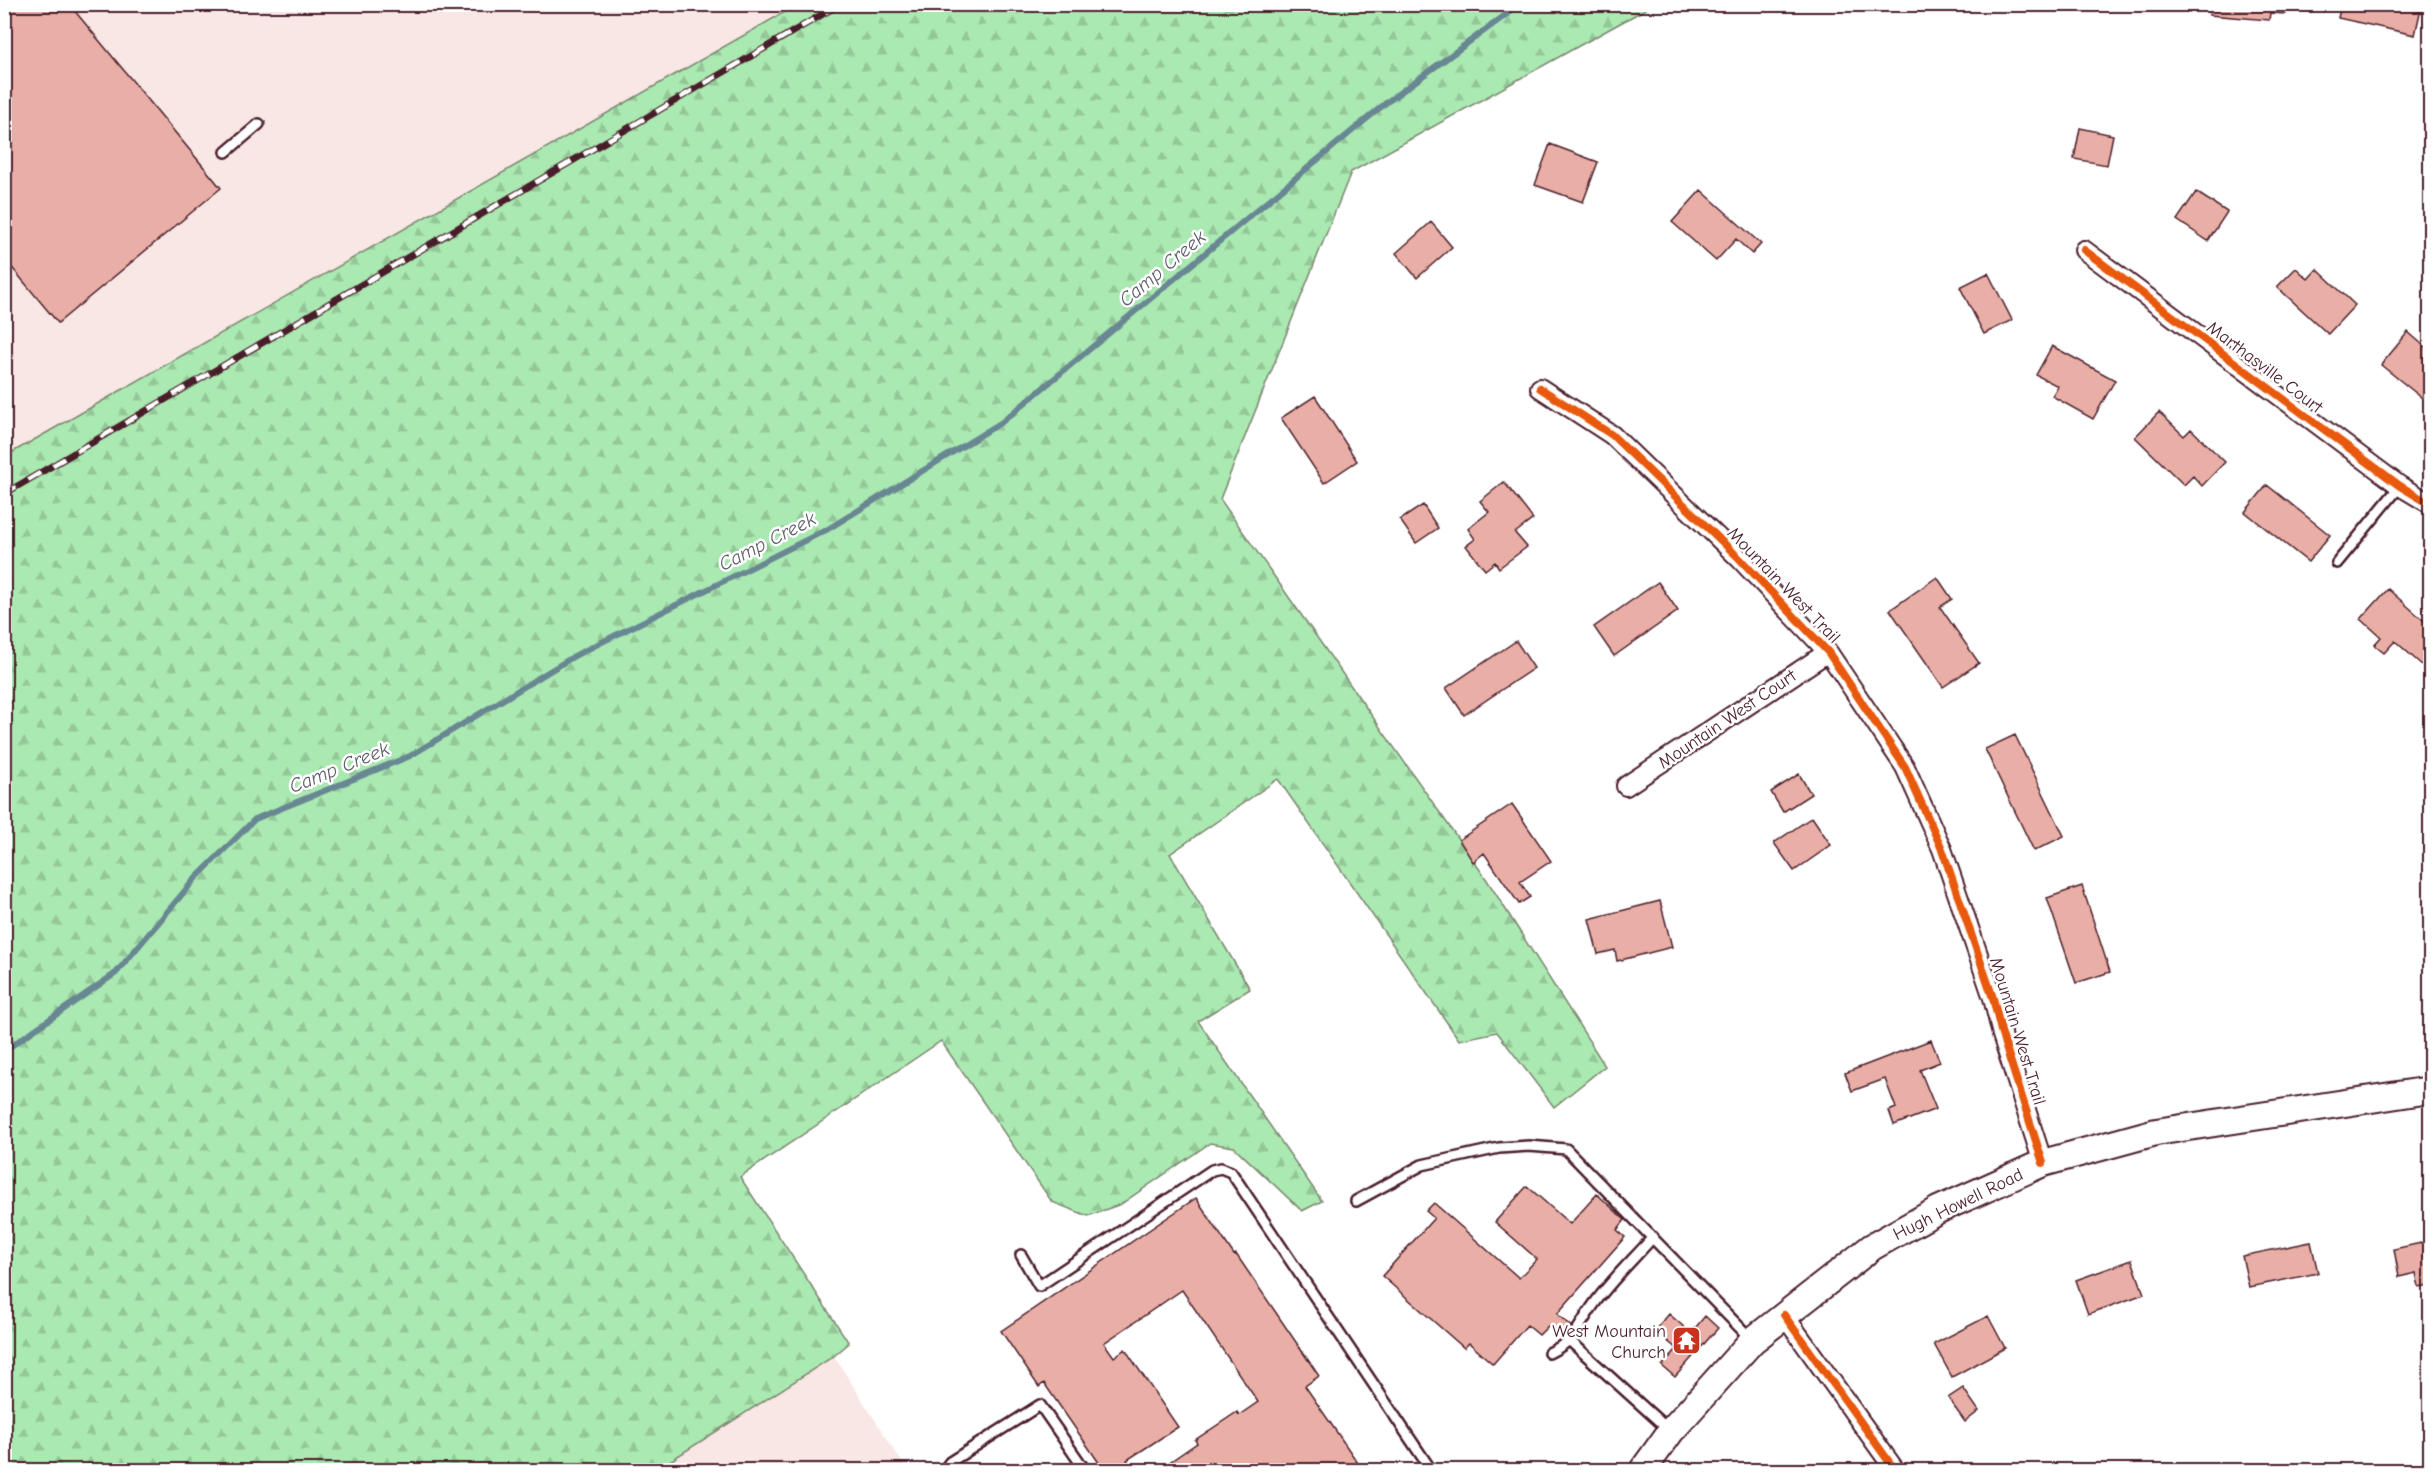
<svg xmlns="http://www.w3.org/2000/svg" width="2435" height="1475" viewBox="0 0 2435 1475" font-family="'Comic Neue',sans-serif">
<defs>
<pattern id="forest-firs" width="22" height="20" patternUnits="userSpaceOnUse" patternTransform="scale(1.5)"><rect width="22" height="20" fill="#aae9b1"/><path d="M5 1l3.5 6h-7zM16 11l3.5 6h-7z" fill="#94c798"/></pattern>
</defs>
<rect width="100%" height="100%" fill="#fff"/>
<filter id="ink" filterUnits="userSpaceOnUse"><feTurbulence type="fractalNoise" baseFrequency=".0167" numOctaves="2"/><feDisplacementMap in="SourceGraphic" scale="12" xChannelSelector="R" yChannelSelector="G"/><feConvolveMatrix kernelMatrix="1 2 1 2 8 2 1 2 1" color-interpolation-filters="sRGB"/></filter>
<g filter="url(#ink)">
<path fill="#f8e7e4" d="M 5,5 L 797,5 L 5,457 Z
M 834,1356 L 907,1470 L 656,1470 Z"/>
<path fill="url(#forest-firs)" stroke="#7a846e" stroke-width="1.5" d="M 797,5 L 1653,5 L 1351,172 L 1220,499 L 1487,880 L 1605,1066 L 1554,1107 L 1497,1032 L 1459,1040 L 1278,779 L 1170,854 L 1250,989 L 1198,1021 L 1322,1201 L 1302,1211 L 1234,1147 L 1210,1143 L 1121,1204 L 1088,1216 L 1052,1202 L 941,1041 L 740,1177 L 849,1343 L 834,1356 L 656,1470 L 5,1470 L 4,457 Z"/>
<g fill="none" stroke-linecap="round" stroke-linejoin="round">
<path stroke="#688793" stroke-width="6" d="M 4,1051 L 116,973 L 194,880 L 255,819 L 410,756 L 576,655 L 828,529 L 1002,422 L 1387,102 L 1507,14 L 1516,4"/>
</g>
<path fill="#e9afa6" stroke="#4a1f2b" stroke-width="1.5" d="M 4,4 L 69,4 L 221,188 L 58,323 L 4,258 Z
M 2210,4 L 2286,4 L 2285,14 L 2270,13 L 2269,20 L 2209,15 Z
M 2341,4 L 2422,4 L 2415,35 L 2338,18 Z
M 2080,128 L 2113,135 L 2107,165 L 2074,159 Z
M 1550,144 L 1598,162 L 1583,202 L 1535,185 Z
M 1701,190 L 1761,244 L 1752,254 L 1736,239 L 1716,261 L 1672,222 Z
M 2196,192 L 2227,212 L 2208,241 L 2177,220 Z
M 1431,222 L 1452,247 L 1417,278 L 1396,253 Z
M 2296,268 L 2308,279 L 2317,269 L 2355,305 L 2328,334 L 2277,287 Z
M 1988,273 L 2012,320 L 1984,334 L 1960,287 Z
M 2408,332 L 2430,351 L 2430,388 L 2422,398 L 2381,365 Z
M 2052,346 L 2115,380 L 2093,419 L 2052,396 L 2058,386 L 2036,375 Z
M 1315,396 L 1357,461 L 1324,483 L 1281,418 Z
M 2159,412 L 2184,436 L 2191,429 L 2225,462 L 2202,486 L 2193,476 L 2184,485 L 2135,437 Z
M 1504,482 L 1533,519 L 1515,533 L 1527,547 L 1499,568 L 1495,562 L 1485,570 L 1466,546 L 1475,539 L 1468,529 L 1489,512 L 1480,501 Z
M 2267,485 L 2330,535 L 2308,562 L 2245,512 Z
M 1423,505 L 1438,528 L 1416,543 L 1400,520 Z
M 1937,577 L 1952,599 L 1940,607 L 1979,663 L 1943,687 L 1890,610 Z
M 1658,582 L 1678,611 L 1614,656 L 1594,627 Z
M 2388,589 L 2430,626 L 2430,659 L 2424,667 L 2395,641 L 2384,653 L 2374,645 L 2381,637 L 2361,619 Z
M 1516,641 L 1534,668 L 1464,715 L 1446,688 Z
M 2015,735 L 2064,836 L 2034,851 L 1985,749 Z
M 1799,774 L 1811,794 L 1783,812 L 1771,792 Z
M 1512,804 L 1551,861 L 1520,882 L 1530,897 L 1519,904 L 1484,853 L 1473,862 L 1459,840 Z
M 1812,817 L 1831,845 L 1794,871 L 1774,843 Z
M 2082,886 L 2110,972 L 2076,983 L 2047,898 Z
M 1660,901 L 1672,947 L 1617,961 L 1615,950 L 1598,954 L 1589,919 Z
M 1931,1040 L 1940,1062 L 1920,1070 L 1936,1109 L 1894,1125 L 1889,1111 L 1896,1108 L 1885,1079 L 1852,1091 L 1845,1073 Z
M 1527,1186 L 1570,1224 L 1597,1194 L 1625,1220 L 1617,1230 L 1625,1237 L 1557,1314 L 1575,1330 L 1566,1340 L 1549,1325 L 1539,1335 L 1527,1325 L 1493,1364 L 1469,1343 L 1464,1348 L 1382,1276 L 1434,1218 L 1426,1211 L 1434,1203 L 1519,1278 L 1537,1259 L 1495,1222 Z
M 1196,1198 L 1234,1255 L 1236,1254 L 1319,1376 L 1305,1386 L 1362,1469 L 1360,1470 L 1158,1470 L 1197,1443 L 1195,1440 L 1237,1412 L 1239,1415 L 1258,1402 L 1182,1290 L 1104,1343 L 1114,1357 L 1125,1349 L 1178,1427 L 1127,1460 L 1134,1470 L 1104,1470 L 1044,1383 L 1039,1387 L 1001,1331 Z
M 2430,1241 L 2430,1285 L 2419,1287 L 2416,1273 L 2399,1277 L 2394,1249 Z
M 2311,1242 L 2318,1273 L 2249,1287 L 2242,1256 Z
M 2132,1260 L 2144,1294 L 2088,1314 L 2076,1280 Z
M 1669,1314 L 1691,1333 L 1705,1316 L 1718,1328 L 1675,1377 L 1662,1366 L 1677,1349 L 1655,1331 Z
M 1988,1316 L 2005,1348 L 1952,1377 L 1934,1344 Z
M 1963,1388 L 1979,1411 L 1965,1422 L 1948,1398 Z"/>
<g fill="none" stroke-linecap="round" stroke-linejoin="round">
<defs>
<path id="lane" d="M 226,152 L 259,124
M 2337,563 L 2400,486
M 1356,1201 L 1422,1165 L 1499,1148 L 1529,1146 L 1566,1149 L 1751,1339
M 1021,1255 L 1039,1286 L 1212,1170 L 1221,1168 L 1231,1172 L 1431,1470
M 1569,1340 L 1670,1431
M 1549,1353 C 1577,1339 1576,1330 1592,1307 C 1609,1282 1633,1260 1653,1237
M 944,1470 L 950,1462 L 1040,1405 L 1085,1470"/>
<path id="street" d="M 2084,250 L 2400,486 L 2430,504
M 1540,388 L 1612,435 L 1739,558 L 1828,652 L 1905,767 L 1942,849 L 1993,998 L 2002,1035 L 2043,1163
M 1626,786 L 1828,652
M 1784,1315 L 1895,1470"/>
<path id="secondary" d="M 1643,1470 L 1671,1431 L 1752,1341 L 1872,1247 L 1938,1210 L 2043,1163 L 2156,1132 L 2430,1090"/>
</defs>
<use href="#lane" stroke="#4a1f2b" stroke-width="14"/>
<use href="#street" stroke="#4a1f2b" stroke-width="22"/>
<use href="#secondary" stroke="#4a1f2b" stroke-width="30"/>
<use href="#lane" stroke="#fff" stroke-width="9"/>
<use href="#street" stroke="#fff" stroke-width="18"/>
<use href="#secondary" stroke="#fff" stroke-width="26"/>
<defs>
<path id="rail" d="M 4,494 L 840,4"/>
</defs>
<use href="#rail" stroke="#4a1f2b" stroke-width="7"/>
<use href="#rail" stroke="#fff" stroke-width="4.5" stroke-dasharray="14" stroke-linecap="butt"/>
<defs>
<path id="cycleway" d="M 2084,250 L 2400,486 L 2430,504
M 1540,388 L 1612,435 L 1739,558 L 1828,652 L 1905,767 L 1942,849 L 1993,998 L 2002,1035 L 2043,1163
M 1784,1315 L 1895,1470"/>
</defs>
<use href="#cycleway" stroke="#fff" stroke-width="11"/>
<use href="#cycleway" stroke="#e8590c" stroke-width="8"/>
</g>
</g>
<defs>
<symbol id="temple-square" viewBox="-11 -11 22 22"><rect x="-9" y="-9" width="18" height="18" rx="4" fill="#c8321e" stroke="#fff"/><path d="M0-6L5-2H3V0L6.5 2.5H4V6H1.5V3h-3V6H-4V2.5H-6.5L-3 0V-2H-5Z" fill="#fff"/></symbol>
</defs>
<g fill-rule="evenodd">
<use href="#temple-square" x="1670" y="1324" width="33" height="33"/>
</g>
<g text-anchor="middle" stroke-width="5" stroke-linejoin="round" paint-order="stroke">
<g font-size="18" fill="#4a1f2b" stroke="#fff">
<text transform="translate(2265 367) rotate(37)" y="6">Marthasville Court</text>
<text transform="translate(1784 585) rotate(46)" y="6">Mountain West Trail</text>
<text transform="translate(1727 719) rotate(-34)" y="6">Mountain West Court</text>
<text transform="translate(2018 1031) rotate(73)" y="6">Mountain West Trail</text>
<text transform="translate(1958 1204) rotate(-26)" y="6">Hugh Howell Road</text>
</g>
<g font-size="18" fill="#4a1f2b" stroke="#fff" text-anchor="end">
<text x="1666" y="1337">West Mountain<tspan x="1666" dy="21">Church</tspan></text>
</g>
<g font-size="20" font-style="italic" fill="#5c5c68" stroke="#fff">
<text transform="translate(1162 268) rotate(-40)" y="7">Camp Creek</text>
<text transform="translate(767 541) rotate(-27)" y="7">Camp Creek</text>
<text transform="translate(339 767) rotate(-22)" y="7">Camp Creek</text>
</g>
</g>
<rect width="2435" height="1475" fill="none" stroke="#fff" stroke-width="24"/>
<rect x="12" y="12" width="2411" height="1451" fill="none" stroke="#4a1f2b" stroke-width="2" filter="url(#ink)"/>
</svg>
